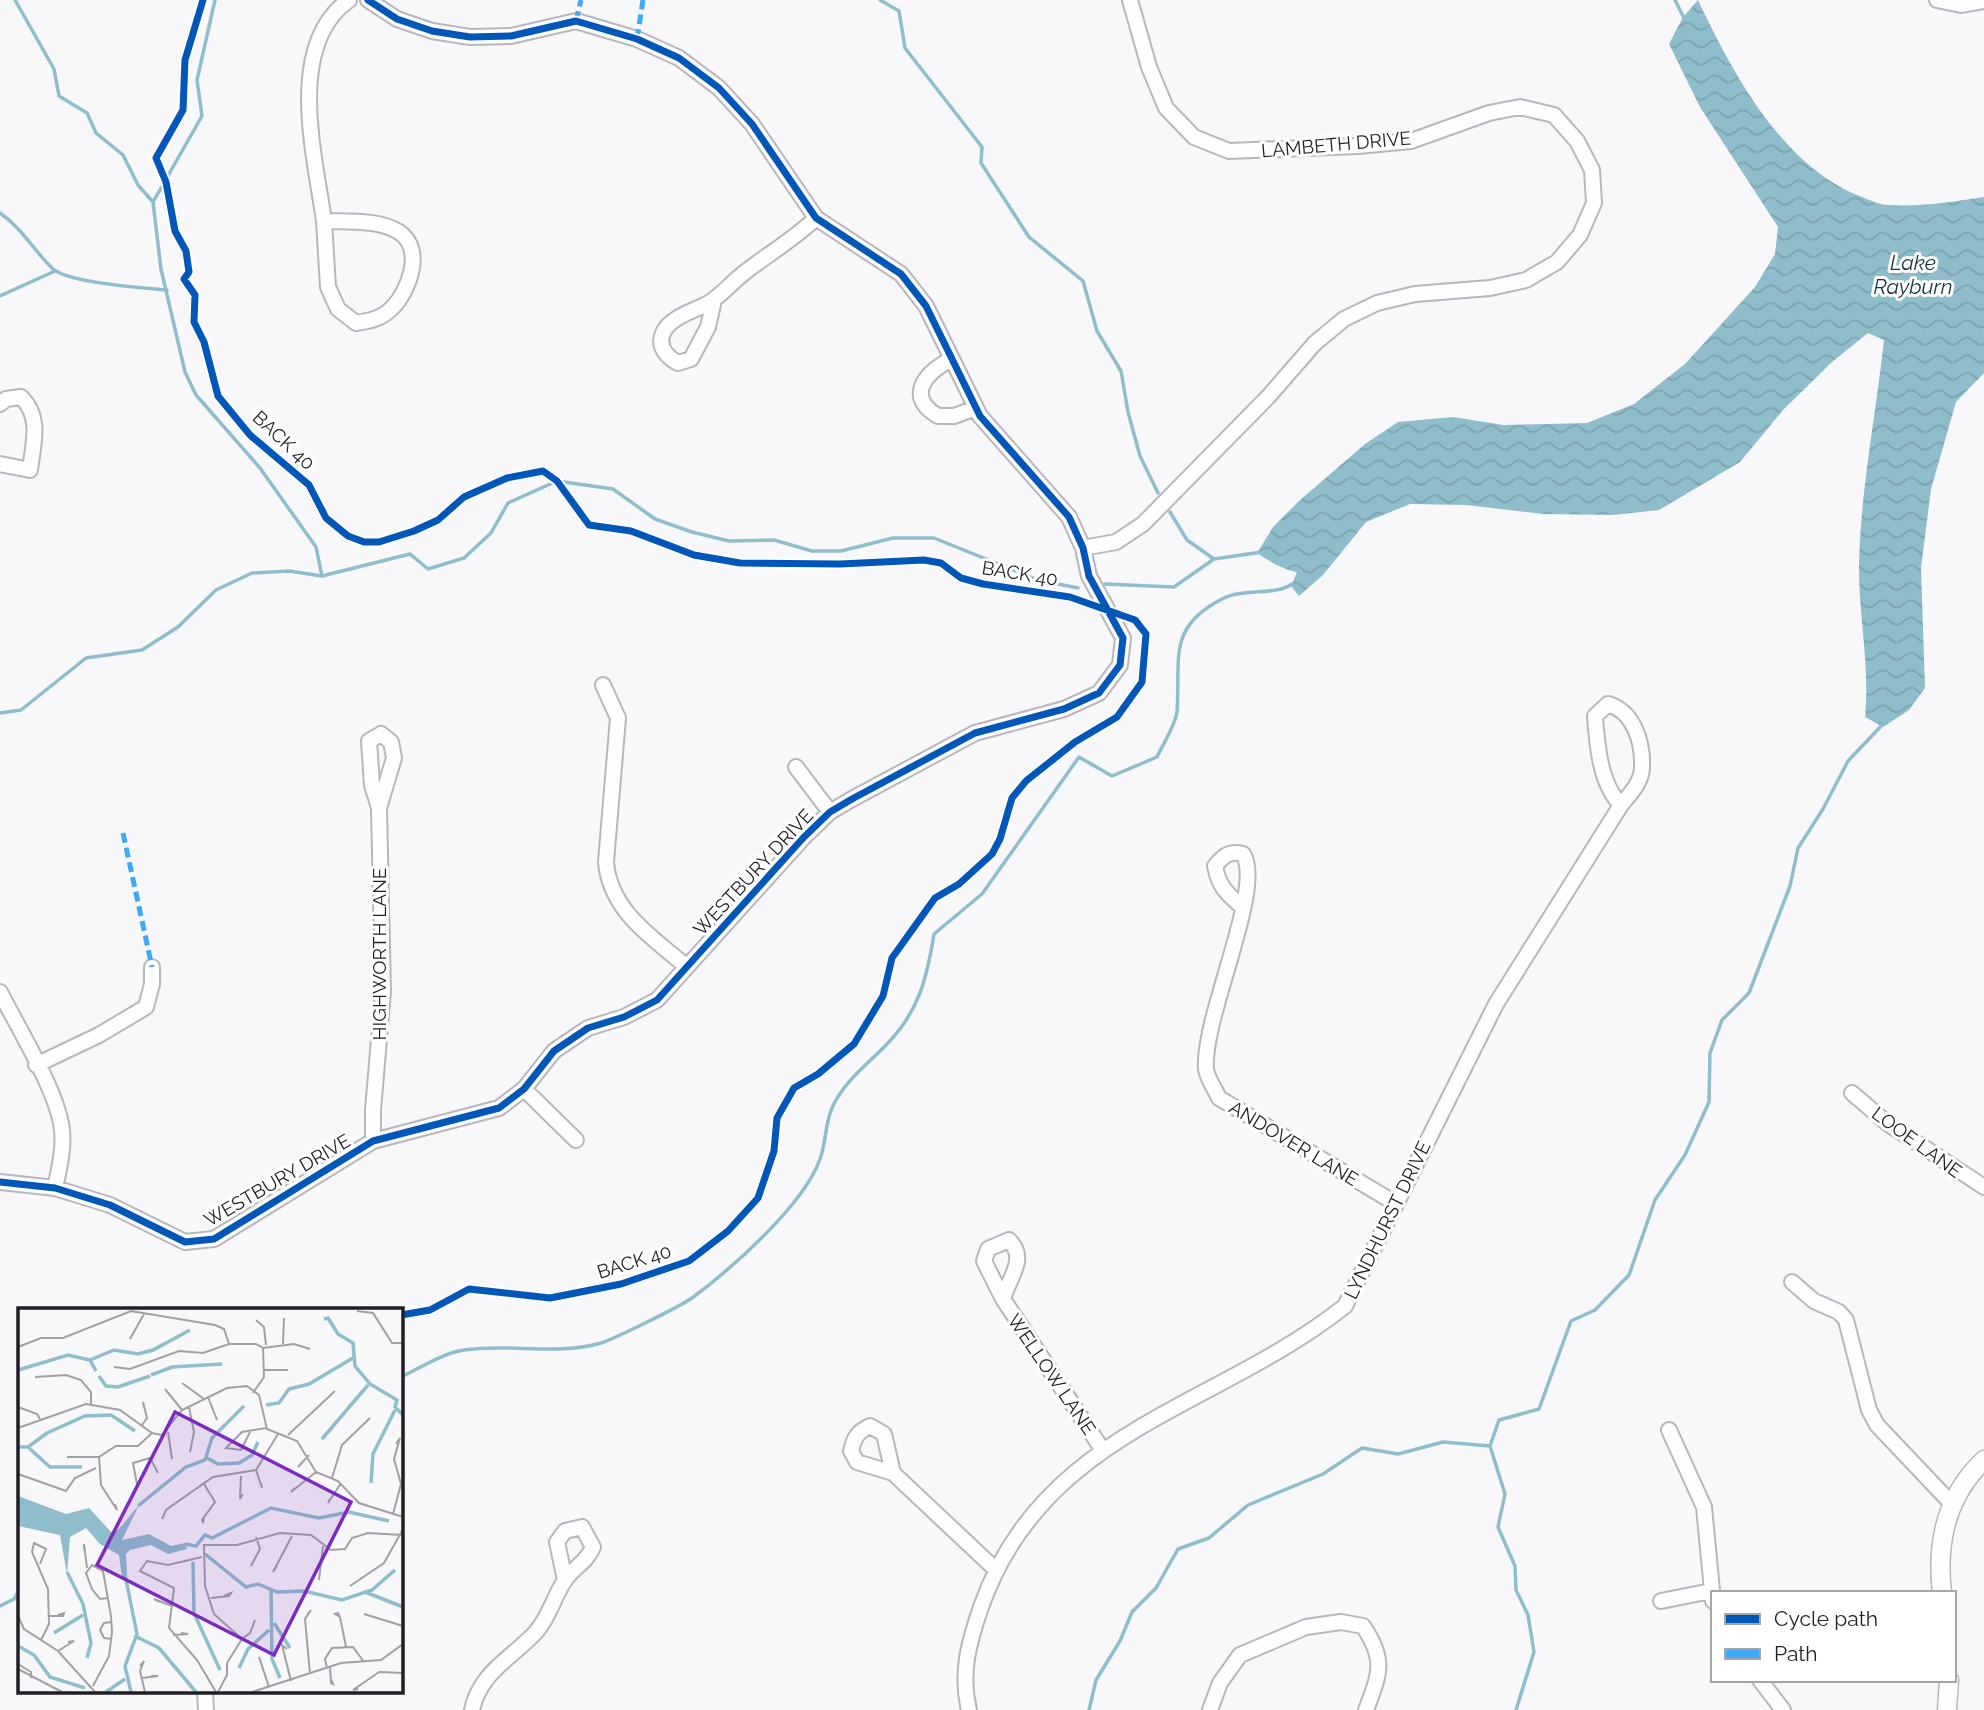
<svg xmlns="http://www.w3.org/2000/svg" width="1984" height="1710" viewBox="0 0 1984 1710" font-family="Raleway,sans-serif">
<defs>
<pattern id="water-waves" width="16" height="10" patternUnits="userSpaceOnUse" patternTransform="scale(1.75)"><rect width="16" height="10" fill="#90bdcc"/><path d="M0 5q4-4 8 0t8 0" fill="none" stroke="#7ca2af"/></pattern>
</defs>
<rect width="100%" height="100%" fill="#f8f7fa"/>
<path fill="url(#water-waves)" d="M 1698,0 C 1732,72 1783,168 1862,197 C 1870,200 1879,205 1888,205 C 1918,207 1954,202 1984,197 L 1984,373 L 1956,402 L 1931,489 L 1921,568 L 1925,688 L 1909,710 L 1883,727 L 1865,717 C 1870,667 1859,618 1859,568 C 1860,492 1876,415 1884,340 L 1868,333 L 1832,362 L 1783,410 L 1740,462 L 1659,510 L 1613,515 L 1543,514 L 1466,505 L 1410,504 L 1366,522 L 1323,575 L 1299,596 L 1291,586 L 1297,572 C 1284,570 1269,561 1257,553 L 1273,527 L 1299,501 L 1365,444 L 1398,422 L 1453,417 L 1503,425 L 1587,423 L 1634,404 L 1685,364 L 1755,287 L 1775,254 L 1778,227 L 1700,107 L 1669,44 L 1683,17 Z"/>
<g fill="none" stroke-linecap="round" stroke-linejoin="round">
<path stroke="#90bdcc" stroke-width="3.5" d="M 15,0 L 54,69 L 59,96 L 87,113 L 96,133 L 123,155 L 138,185 L 153,202 L 161,269 L 185,372 L 196,395 L 260,468 L 316,547 L 322,576
M 880,0 L 899,11 L 905,48 L 982,147 L 981,163 L 1029,237 L 1083,281 L 1097,331 L 1121,371 L 1128,412 L 1140,456 L 1158,493
M 1675,0 L 1685,20
M 153,202 L 202,116 L 197,80 L 215,0
M 0,213 C 22,228 34,251 53,269 C 69,283 144,288 167,290
M 0,296 L 55,271
M 1170,512 L 1187,540 L 1214,559
M 1105,584 L 1174,587 L 1214,559 L 1262,552
M 0,713 L 21,710 L 86,658 L 142,650 L 178,627 L 216,590 L 252,573 L 289,571 L 322,576 L 410,554 L 428,569 L 464,558 L 491,533 L 508,503 L 557,481 L 613,489 L 655,519 L 692,532 L 729,541 L 774,540 L 812,551 L 841,551 L 893,538 L 934,538 L 1038,580 L 1078,588
M 401,1377 C 420,1368 443,1353 464,1350 C 509,1343 557,1356 601,1343 C 616,1338 679,1307 692,1298 C 731,1269 804,1205 820,1159 C 826,1143 825,1124 832,1108 C 844,1081 868,1064 887,1044 C 919,1011 927,978 934,934 L 982,894 L 1079,757 L 1112,776 L 1157,757 C 1163,744 1175,726 1177,712 C 1181,658 1166,627 1224,598 C 1244,588 1275,596 1292,584
M 0,1606 L 14,1599 L 19,1590
M 1089,1710 L 1096,1680 L 1120,1641 L 1132,1612 L 1156,1588 L 1178,1549 L 1209,1538 L 1248,1505 L 1323,1474 L 1362,1448 L 1398,1454 L 1443,1442 L 1490,1446
M 1516,1710 L 1534,1652 L 1528,1615 L 1516,1590 L 1515,1566 L 1498,1527 L 1505,1494 L 1490,1446 L 1499,1420 L 1539,1409 L 1571,1321 L 1595,1310 L 1629,1275 L 1655,1200 L 1685,1155 L 1709,1102 L 1710,1053 L 1722,1020 L 1749,993 L 1790,886 L 1798,848 L 1823,809 L 1848,761 L 1884,723"/>
<defs>
<path id="minor" d="M 1937,0 L 1961,5 L 1984,1
M 324,221 C 347,222 378,219 399,232 C 425,249 409,292 391,309 C 381,319 369,321 356,323 L 338,309 L 328,287 Z
M 324,221 C 315,156 285,45 349,0
M 714,300 L 708,327 L 691,359 L 678,363 C 667,357 657,347 663,333 C 669,318 693,311 707,304 C 721,296 731,283 744,273 C 768,254 793,240 816,218
M 950,360 C 925,373 905,397 938,416 L 954,416 L 976,408
M 0,404 L 6,399 L 21,397 C 42,417 33,444 30,470 L 0,464
M 1083,548 L 1116,542 L 1143,524 L 1268,397 L 1315,343 L 1344,319 L 1377,303 L 1415,294 L 1490,288 L 1526,280 L 1557,262 L 1580,235 L 1594,203 L 1592,170 L 1577,141 L 1554,115 L 1520,107 L 1489,113 L 1411,141 L 1358,146 L 1229,151 L 1194,137 L 1166,108 L 1149,67 L 1130,0
M 603,685 L 618,718 L 606,862 C 610,911 652,937 687,967
M 796,767 L 830,812
M 1243,908 C 1228,894 1219,888 1215,866 C 1224,855 1229,851 1243,854 C 1265,887 1202,1018 1206,1069 C 1207,1078 1215,1089 1219,1098 L 1395,1203
M 0,992 C 18,1028 58,1092 62,1130 C 64,1150 59,1169 55,1188
M 36,1065 L 99,1035 L 146,1007 L 152,984 L 152,967
M 524,1089 L 576,1140
M 1852,1093 L 1887,1123 L 1984,1187
M 373,1141 L 373,1110 L 383,992 L 379,808 L 394,758 L 391,742 L 381,734 L 369,741 L 372,785 L 379,808
M 0,1182 L 55,1188 L 110,1205 L 185,1242 L 214,1239 L 373,1141 L 499,1108 L 524,1089 L 554,1051 L 588,1028 L 624,1017 L 657,1000 L 804,837 L 830,812 L 852,799 L 975,733 L 1064,709 L 1099,693 L 1120,665 L 1123,638 L 1089,576 L 1083,548 L 1069,517 L 980,416 L 926,306 L 901,274 L 816,218 L 752,124 L 719,88 L 679,58 L 637,39 L 576,21 L 511,36 L 470,37 L 432,31 L 397,19 L 368,0
M 1792,1282 L 1814,1301 L 1839,1312 L 1846,1320 L 1869,1410 L 1877,1425 L 1951,1503
M 1003,1299 L 984,1261 L 988,1249 L 1009,1240 C 1028,1259 1009,1277 1003,1299 L 1102,1449
M 1669,1430 L 1704,1507 L 1713,1601
M 893,1473 L 857,1462 L 851,1451 C 854,1438 857,1432 870,1426 L 884,1434 L 893,1473 L 995,1569
M 1661,1601 L 1711,1591
M 1760,1680 L 1783,1710
M 205,1691 L 206,1710
M 472,1710 C 480,1672 512,1658 536,1632 C 550,1616 554,1596 565,1580 C 574,1567 587,1562 593,1547 L 582,1527 L 565,1531 L 557,1542 L 565,1580
M 969,1710 C 960,1673 969,1642 981,1607 C 1043,1430 1217,1408 1345,1306 L 1496,1004 L 1621,805 C 1600,784 1597,745 1595,716 L 1608,704 C 1633,711 1643,741 1642,767 C 1642,782 1630,794 1621,805
M 1210,1710 L 1220,1683 L 1240,1655 L 1306,1627 L 1341,1622 L 1363,1626 C 1386,1660 1380,1673 1366,1710"/>
<path id="tertiary" d="M 1942,1593 C 1936,1542 1946,1496 1984,1460
M 1947,1710 L 1949,1680"/>
</defs>
<use href="#minor" stroke="#b9b7bd" stroke-width="18"/>
<use href="#tertiary" stroke="#b9b7bd" stroke-width="21"/>
<use href="#minor" stroke="#fefefe" stroke-width="14"/>
<use href="#tertiary" stroke="#fefefe" stroke-width="18"/>
<path stroke="#3fa9f5" stroke-width="5" stroke-dasharray="10 5" stroke-linecap="butt" d="M 576,21 L 581,0
M 637,39 L 643,0
M 123,833 L 152,967"/>
<defs>
<path id="cycleway" d="M 203,0 L 185,60 L 183,110 L 156,158 L 166,182 L 175,231 L 186,251 L 189,272 L 184,279 L 195,295 L 194,322 L 204,342 L 218,396 L 250,435 L 309,485 L 326,518 L 348,536 L 364,542 L 379,542 L 414,531 L 438,520 L 464,497 L 507,478 L 543,471 L 557,481 L 589,525 L 631,531 L 694,555 L 740,563 L 840,564 L 924,560 L 941,563 L 961,578 L 983,584 L 1070,597 L 1135,620 L 1146,634 L 1142,682 L 1117,717 L 1075,742 L 1026,781 L 1012,798 L 1000,839 L 992,854 L 959,884 L 935,898 L 892,958 L 883,996 L 854,1044 L 818,1074 L 794,1088 L 777,1118 L 774,1151 L 758,1198 L 728,1231 L 689,1261 L 621,1284 L 550,1298 L 469,1289 L 430,1310 L 401,1315
M 0,1182 L 55,1188 L 110,1205 L 185,1242 L 214,1239 L 373,1141 L 499,1108 L 524,1089 L 554,1051 L 588,1028 L 624,1017 L 657,1000 L 804,837 L 830,812 L 852,799 L 975,733 L 1064,709 L 1099,693 L 1120,665 L 1123,638 L 1089,576 L 1083,548 L 1069,517 L 980,416 L 926,306 L 901,274 L 816,218 L 752,124 L 719,88 L 679,58 L 637,39 L 576,21 L 511,36 L 470,37 L 432,31 L 397,19 L 368,0"/>
</defs>
<use href="#cycleway" stroke="#fff" stroke-width="11"/>
<use href="#cycleway" stroke="#0057b8" stroke-width="7"/>
</g>
<g text-anchor="middle" stroke-width="6" stroke-linejoin="round" paint-order="stroke">
<g font-size="19" fill="#211e27" stroke="#fff">
<text transform="translate(1336 144) rotate(-5)" y="7">LAMBETH DRIVE</text>
<text transform="translate(284 440) rotate(43)" y="7">BACK 40</text>
<text transform="translate(1020 573) rotate(9)" y="7">BACK 40</text>
<text transform="translate(753 872) rotate(-47)" y="7">WESTBURY DRIVE</text>
<text transform="translate(379 954) rotate(-90)" y="7">HIGHWORTH LANE</text>
<text transform="translate(1917 1142) rotate(36)" y="7">LOOE LANE</text>
<text transform="translate(1294 1143) rotate(31)" y="7">ANDOVER LANE</text>
<text transform="translate(277 1180) rotate(-30)" y="7">WESTBURY DRIVE</text>
<text transform="translate(1387 1220) rotate(-64)" y="7">LYNDHURST DRIVE</text>
<text transform="translate(634 1261) rotate(-17)" y="7">BACK 40</text>
<text transform="translate(1052 1374) rotate(56)" y="7">WELLOW LANE</text>
</g>
<g font-size="21" font-style="italic" fill="#15353e" stroke="#fff">
<text x="1913" y="270">Lake<tspan x="1913" dy="24">Rayburn</tspan></text>
</g>
</g>
<g transform="translate(18 1308)">
<rect width="385" height="385" fill="#f8f7fa"/>
<path d="M 0,188 L 48,206 L 71,200 L 93,224 L 100,222 L 121,197 L 104,232 L 131,226 L 153,238 L 167,235 L 169,241 L 150,246 L 133,237 L 112,242 L 108,246 L 109,267 L 104,270 L 101,247 L 82,236 L 68,220 L 52,229 L 49,266 L 42,227 L 0,218 Z" fill="#90bdcc"/>
<path fill="none" stroke="#90bdcc" stroke-width="3.5" d="M 306,11 L 310,10 L 320,26 L 335,35 L 337,58 L 352,76 L 379,92 L 377,99 L 385,107M 72,52 L 96,42 L 120,46 L 135,42 L 172,22M 0,62 L 50,47 L 72,52 L 78,63M 133,67 L 154,59 L 204,56M 81,68 L 88,78 L 100,79 L 132,68M 248,97 L 261,95 L 271,81 L 291,76 L 335,50M 304,131 L 350,77M 0,139 L 10,139 L 29,125 L 67,108 L 93,107 L 117,123M 11,140 L 32,159 L 64,159M 189,150 L 200,156 L 221,155 L 234,147 L 240,134M 353,175 L 355,146 L 377,102M 120,198 L 168,159 L 187,152 L 194,130 L 226,98M 167,236 L 178,238 L 187,227 L 194,230 L 253,200 L 301,210 L 331,204 L 371,213M 187,246 L 228,279 L 240,276 L 259,284 L 286,283 L 324,292 L 354,282 L 377,262M 175,254 L 176,305 L 202,362M 49,264 L 65,296 L 73,335 L 69,350M 107,267 L 119,326 L 107,358 L 113,384M 253,281 L 254,351 L 262,370M 347,284 L 385,299M 256,315 L 272,340M 36,325 L 65,307M 119,329 L 141,340 L 178,384M 0,338 L 16,347 L 32,369 L 67,380M 221,360 L 230,341 L 251,322M 88,384 L 107,371"/>
<path fill="none" stroke="#a2a0a6" stroke-width="2" d="M 339,3 L 355,5 L 374,35 L 385,35M 238,12 L 246,19 L 248,37M 112,31 L 126,6M 265,36 L 266,10M 0,39 L 23,30 L 45,30 L 113,3 L 197,17 L 206,21 L 211,36 L 238,36 L 245,40M 245,40 L 276,36 L 292,41M 96,59 L 112,61 L 161,43 L 185,45 L 211,36M 246,62 L 270,62M 17,69 L 48,67 L 63,72 L 73,84 L 73,96M 164,75 L 186,91M 147,81 L 164,102M 235,85 L 246,69 L 245,40M 190,89 L 199,112M 0,99 L 19,106 L 23,113M 171,99 L 176,124 L 172,144M 124,117 L 129,110 L 125,94 L 126,99M 0,120 L 68,96 L 102,102 L 134,125 L 144,127 L 164,102 L 209,80 L 229,78 L 241,87 L 249,121 L 279,133 L 298,164 L 320,173 L 341,195 L 385,209M 150,124 L 154,151M 232,124 L 223,142 L 208,140 L 224,124 L 248,120M 270,127 L 317,83M 49,149 L 81,149M 284,154 L 280,159 L 291,147M 238,162 L 244,180 L 243,175M 0,166 L 48,183 L 57,170 L 78,160M 223,168 L 222,191 L 225,186M 314,170 L 324,137 L 352,110M 119,176 L 115,155 L 132,150 L 140,165M 186,176 L 197,194 L 184,212 L 185,215 L 186,209M 277,180 L 273,184 L 298,164M 312,191 L 310,195 L 323,175M 97,196 L 99,202 L 83,177 L 81,149 L 98,138 L 120,138 L 134,125M 375,206 L 383,176 L 376,151 L 382,130 L 378,136M 144,211 L 148,202 L 195,169 L 238,162 L 260,126M 66,242 L 66,236 L 69,260M 184,249 L 150,257 L 129,253 L 122,263 L 156,280 L 151,320 L 179,352 L 198,384M 22,256 L 28,241 L 16,235 L 14,244 L 30,281 L 31,316 L 23,332M 233,258 L 242,241 L 238,229M 259,258 L 255,264 L 274,228M 301,272 L 305,238M 332,278 L 366,255 L 385,221M 193,290 L 211,288 L 213,285 L 206,288M 141,294 L 136,291 L 154,298M 346,306 L 385,318M 289,307 L 293,302 L 287,311 L 292,366M 0,308 L 6,321 L 40,343 L 77,384M 31,308 L 45,308 L 46,305 L 40,307M 322,309 L 317,306 L 320,305 L 322,309 L 328,339M 94,314 L 86,315 L 82,322 L 86,330 L 94,331M 155,327 L 170,326 L 163,325M 224,331 L 232,325 L 237,312M 269,341 L 264,337 L 273,373M 40,343 L 56,333 L 50,334M 243,354 L 241,349 L 251,379M 0,356 L 13,364 L 13,370M 122,358 L 126,353 L 122,363 L 127,384M 312,358 L 313,375 L 315,376 L 313,371M 309,360 L 307,351 L 314,340 L 335,339 L 346,354M 0,361 L 44,384M 361,364 L 385,365M 124,370 L 140,368 L 133,368M 75,378 L 91,348 L 94,324 L 93,308 L 85,263 L 74,257 L 68,265 L 74,281 L 82,291 L 90,290M 340,381 L 335,382 L 361,364M 200,384 L 209,367 L 209,355 L 224,331 L 196,306 L 187,278 L 186,237 L 219,237 L 262,225 L 293,227 L 313,242 L 327,241 L 334,230 L 350,225 L 384,227M 234,384 L 323,355 L 363,352 L 385,336"/>
<path fill="#7b2cbf" fill-opacity="0.15" stroke="#7b2cbf" stroke-width="3.5" d="M 157,104 L 333,194 L 256,347 L 79,257 Z"/>
<rect width="385" height="385" fill="none" stroke="#211e27" stroke-width="3.5"/>
</g>
<rect x="1711" y="1591" width="245" height="91" fill="#ffffff" stroke="#a6a5a9" stroke-width="2"/>
<rect x="1725" y="1614" width="35" height="10" fill="#0057b8" stroke="#a6a5a9" stroke-width="2"/>
<text x="1774" y="1626" font-size="21" fill="#211e27">Cycle path</text>
<rect x="1725" y="1649" width="35" height="10" fill="#3fa9f5" stroke="#a6a5a9" stroke-width="2"/>
<text x="1774" y="1661" font-size="21" fill="#211e27">Path</text>
</svg>
